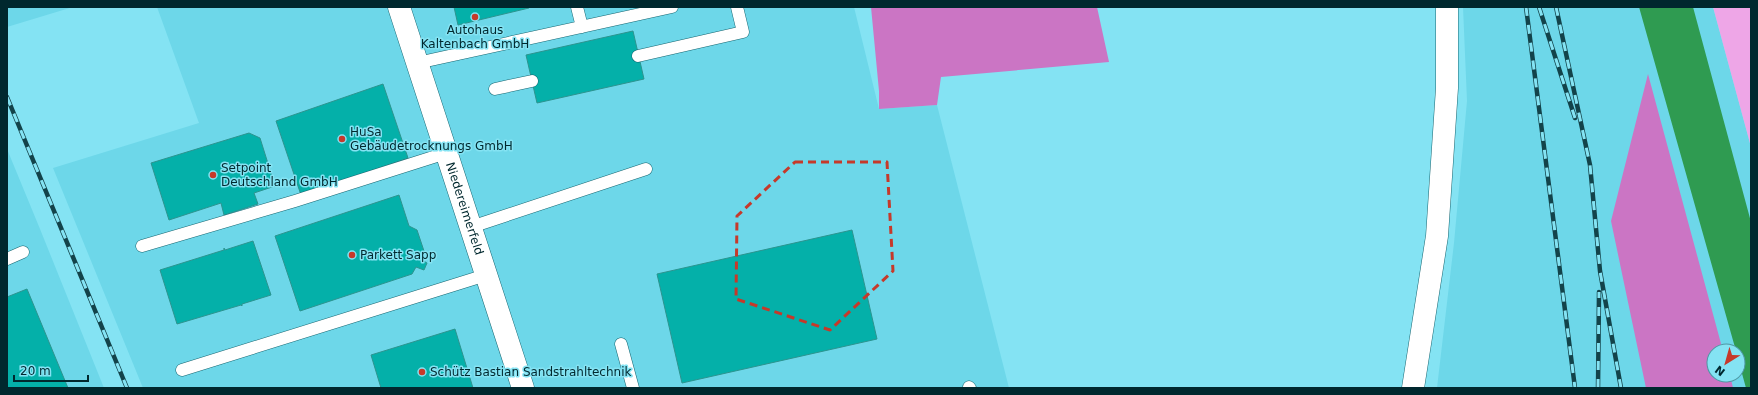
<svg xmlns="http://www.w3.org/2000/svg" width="1758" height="395" viewBox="0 0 1758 395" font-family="'DejaVu Sans',sans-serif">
<rect width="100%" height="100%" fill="#84e3f3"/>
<path fill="#6dd7e9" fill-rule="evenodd" d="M 7,7 L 73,7 L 7,27 Z
M 157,7 L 854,7 L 879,109 L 937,105 L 1009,388 L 143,388 L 53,168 L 199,123 Z
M 1463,7 L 1713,7 L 1751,147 L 1751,388 L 1437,388 L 1454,243 L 1467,101 ZM 1714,351 L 1738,351 L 1738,375 L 1714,375 Z
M 7,149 L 40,229 L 104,388 L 7,388 Z"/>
<path fill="#eea6e7" d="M 1713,7 L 1751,7 L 1751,147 Z"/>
<path fill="#cb75c4" d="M 871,7 L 1097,7 L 1109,62 L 941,77 L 937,105 L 879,109 L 879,91 Z
M 1648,74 L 1723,351 L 1714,351 L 1714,375 L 1730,375 L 1733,388 L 1646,388 L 1611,221 Z"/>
<path fill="#2f9b51" d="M 1639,7 L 1693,7 L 1751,222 L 1751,388 L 1746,388 L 1738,359 L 1738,351 L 1736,351 Z"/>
<path fill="#04b0a9" stroke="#2c948f" d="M 454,7 L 529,7 L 529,8 L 458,25 Z
M 633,31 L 644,79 L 537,103 L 526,55 Z
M 383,84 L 408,158 L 301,195 L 276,121 Z
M 249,133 L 260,138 L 275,186 L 254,193 L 258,204 L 224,215 L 221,203 L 169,220 L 151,163 Z
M 399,195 L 409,226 L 417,230 L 424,251 L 420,259 L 427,263 L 424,270 L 416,267 L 412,274 L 300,311 L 275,236 Z
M 852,230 L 877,339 L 682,383 L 657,274 Z
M 253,241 L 271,295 L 242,304 L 242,306 L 241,305 L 177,324 L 160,270 L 224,250 L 224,248 L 225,250 Z
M 27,289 L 68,388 L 7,388 L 7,297 Z
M 455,329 L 473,388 L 381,388 L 371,355 Z"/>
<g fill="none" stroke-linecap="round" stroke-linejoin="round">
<defs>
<path id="service" d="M 577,7 L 582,27
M 638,56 L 743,32 L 737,7
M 417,63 L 672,7
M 495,89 L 532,81
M 471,227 L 646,169
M 142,246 L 295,201 L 446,153
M 7,259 L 23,252
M 621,344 L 633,388
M 182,370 L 486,275
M 969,387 L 970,388"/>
<path id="minor" d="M 1413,388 L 1437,236 L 1447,88 L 1447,7"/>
<g id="tertiary">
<path id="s1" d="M 399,7 L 523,388"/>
</g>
</defs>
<use href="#service" stroke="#176671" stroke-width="13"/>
<use href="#minor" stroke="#176671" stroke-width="23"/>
<use href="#tertiary" stroke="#176671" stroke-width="23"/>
<use href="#service" stroke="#fff" stroke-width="12"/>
<use href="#minor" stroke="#fff" stroke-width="22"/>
<use href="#tertiary" stroke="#fff" stroke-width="22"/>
<defs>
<path id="rail" d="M 1526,7 L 1575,388
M 1539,7 L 1575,118
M 1556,7 L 1590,165 L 1600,271 L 1621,388
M 7,97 L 127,388
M 1598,388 L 1599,292"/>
</defs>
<use href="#rail" stroke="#13434a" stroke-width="4.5"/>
<use href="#rail" stroke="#84e3f3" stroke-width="3" stroke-dasharray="9" stroke-linecap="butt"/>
</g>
<path fill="none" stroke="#c6392a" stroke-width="3" stroke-dasharray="8 5" stroke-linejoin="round" d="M 795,162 L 887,162 L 893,271 L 830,330 L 736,299 L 737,216 Z"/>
<g fill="#c6392a" stroke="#84e3f3" stroke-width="1.5">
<circle cx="475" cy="17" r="4"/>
<circle cx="342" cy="139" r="4"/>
<circle cx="213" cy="175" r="4"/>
<circle cx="352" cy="255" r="4"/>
<circle cx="422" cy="372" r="4"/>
</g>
<g text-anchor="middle" stroke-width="3" stroke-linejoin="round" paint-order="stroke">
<g font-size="12" fill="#00282e" stroke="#84e3f3" text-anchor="start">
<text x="475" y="34" text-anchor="middle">Autohaus<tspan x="475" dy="14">Kaltenbach GmbH</tspan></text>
<text x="350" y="136">HuSa<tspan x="350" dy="14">Gebäudetrocknungs GmbH</tspan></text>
<text x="221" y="172">Setpoint<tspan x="221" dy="14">Deutschland GmbH</tspan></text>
<text x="360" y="259">Parkett Sapp</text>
<text x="430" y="376">Schütz Bastian Sandstrahltechnik</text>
</g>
<g font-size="12" fill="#00282e" stroke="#84e3f3">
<text dy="4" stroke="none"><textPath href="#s1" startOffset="212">Niedereimerfeld</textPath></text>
</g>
</g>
<rect width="1758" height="395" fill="none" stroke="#00282e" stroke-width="16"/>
<g transform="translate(1726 363) rotate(217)"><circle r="19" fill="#84e3f3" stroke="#4f98a4"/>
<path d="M0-3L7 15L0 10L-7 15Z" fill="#c6392a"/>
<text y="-6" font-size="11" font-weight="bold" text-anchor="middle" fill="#00282e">N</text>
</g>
<path d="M14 375v6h74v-6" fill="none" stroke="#00282e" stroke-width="2"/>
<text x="20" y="375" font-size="12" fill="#00282e" stroke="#84e3f3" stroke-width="3" paint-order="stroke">20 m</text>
</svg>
